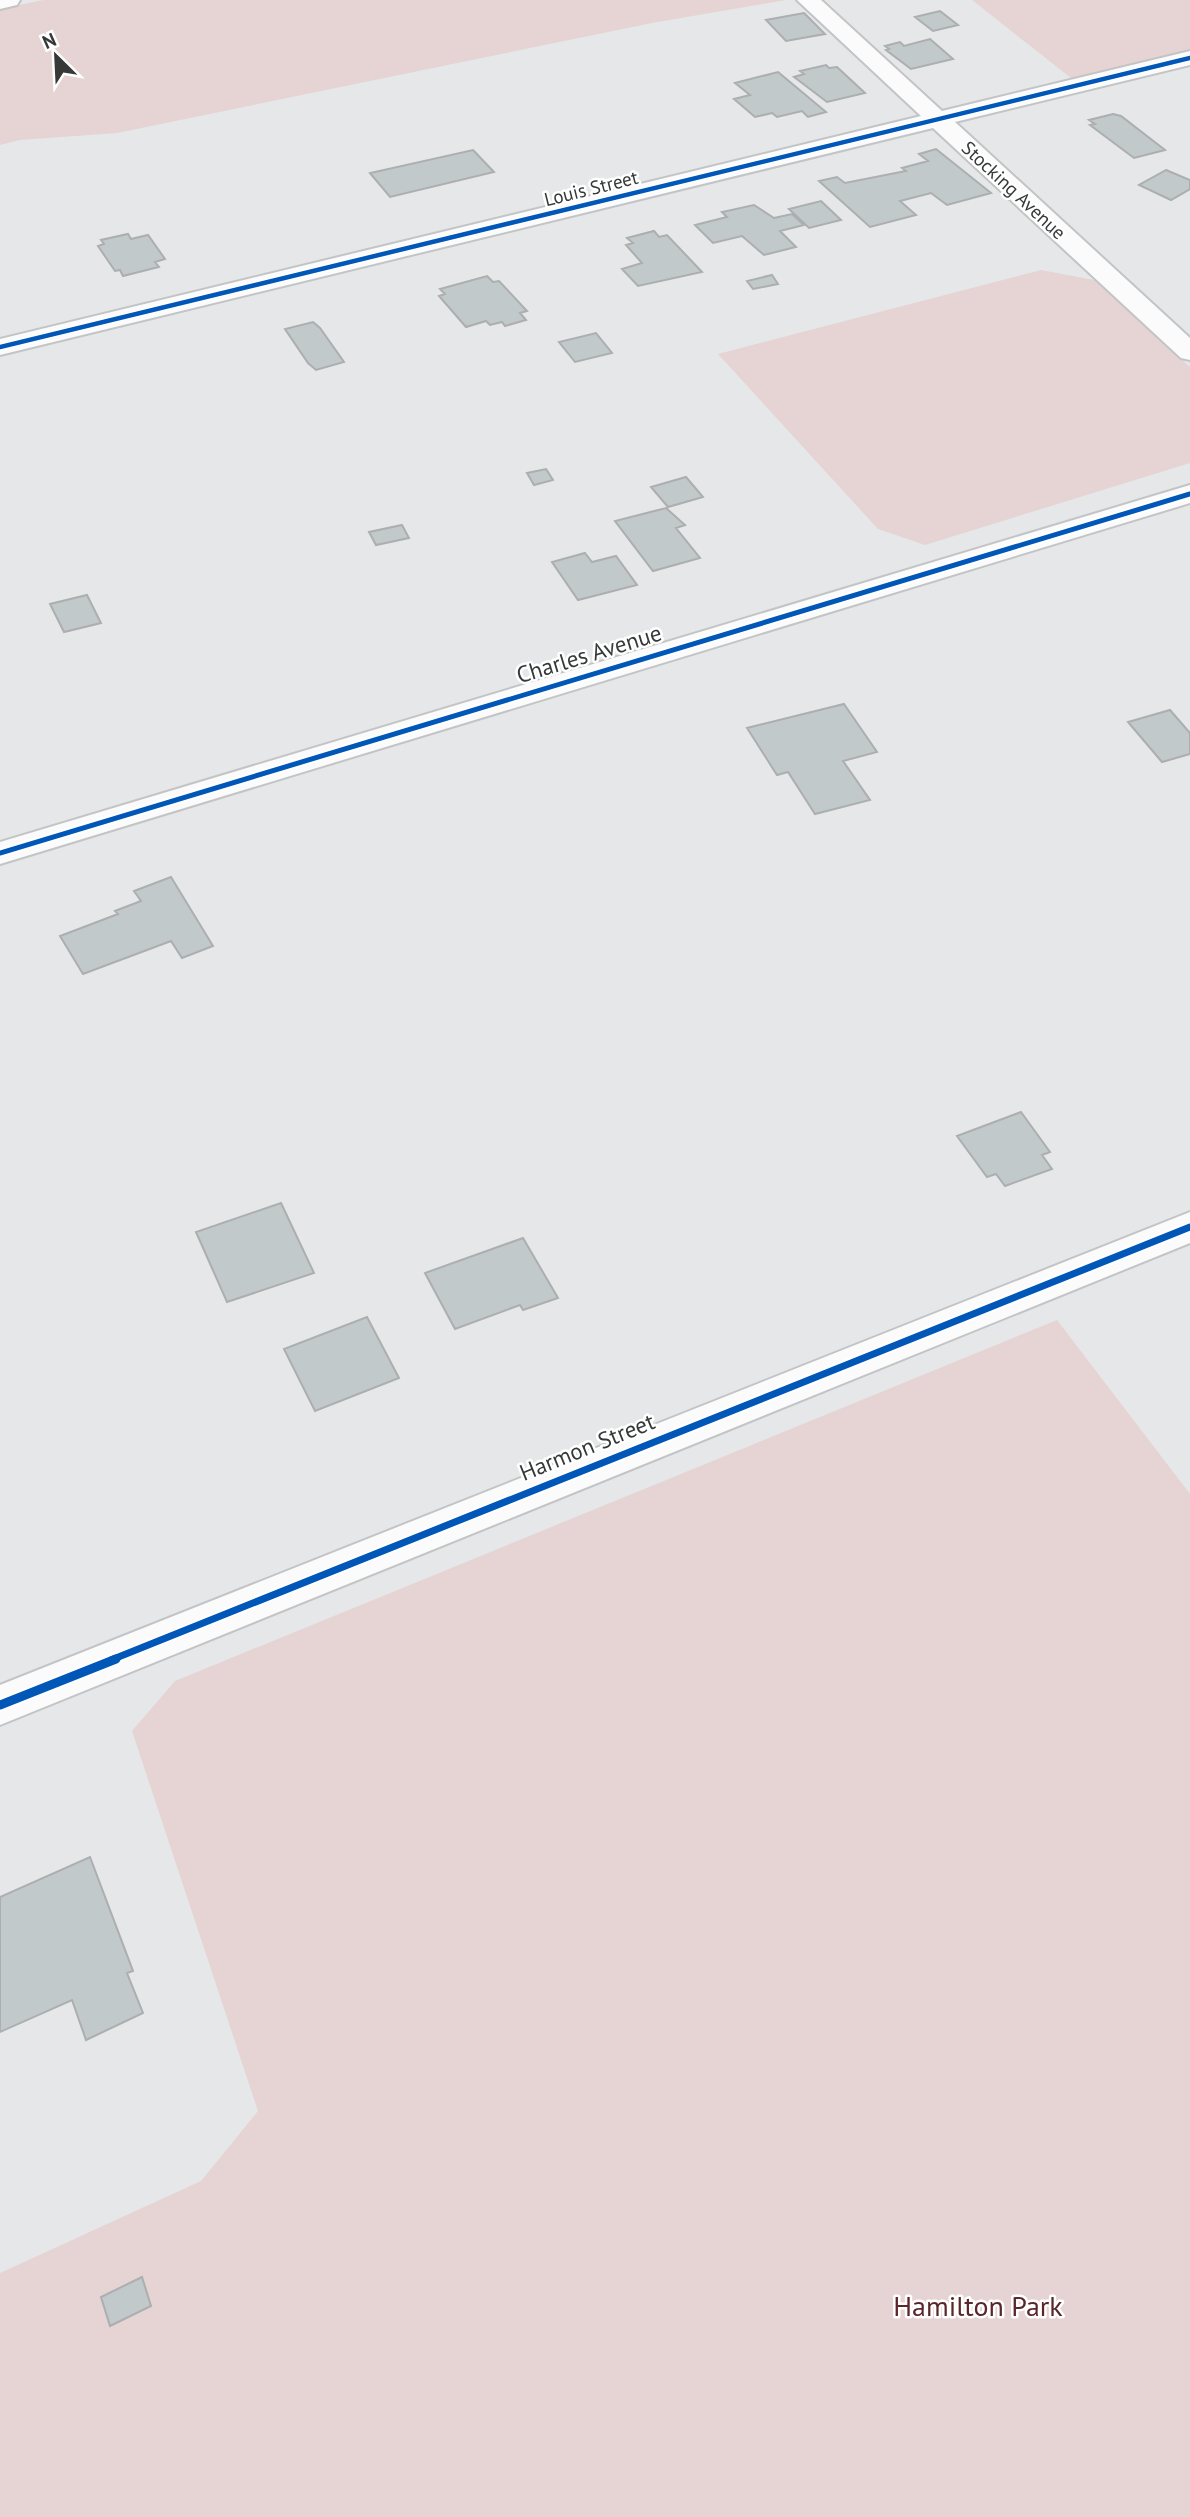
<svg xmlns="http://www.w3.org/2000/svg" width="1190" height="2517" viewBox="0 0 1190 2517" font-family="'PT Sans',sans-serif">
<rect width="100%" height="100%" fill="#e5e7e8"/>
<path fill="#e6d4d4" d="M 43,0 L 786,0 L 652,23 L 117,133 L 20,140 L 0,145 L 0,9 Z
M 972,0 L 1190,0 L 1190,50 L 1071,78 Z
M 1041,270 L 1094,280 L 1190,367 L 1190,463 L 925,545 L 878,529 L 718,354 Z
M 1057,1320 L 1190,1494 L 1190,2517 L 0,2517 L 0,2273 L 201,2181 L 258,2111 L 132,1731 L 175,1681 Z"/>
<path fill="#c1c9cb" stroke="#acaeaf" stroke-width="2" d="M 940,11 L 958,25 L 933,31 L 915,17 Z
M 804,13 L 825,34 L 786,41 L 766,20 Z
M 930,39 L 953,59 L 911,69 L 886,50 L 889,49 L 885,46 L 900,42 L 904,46 Z
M 826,65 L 829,68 L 837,67 L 865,93 L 827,102 L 794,77 L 804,74 L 800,71 Z
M 778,72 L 826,112 L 808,117 L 802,111 L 777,117 L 772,113 L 755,117 L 734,99 L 750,95 L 735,83 Z
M 1113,114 L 1121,116 L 1165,150 L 1134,158 L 1090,125 L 1095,124 L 1089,120 Z
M 936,149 L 991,193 L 947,205 L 931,193 L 900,201 L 916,215 L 870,227 L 819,181 L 837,177 L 845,183 L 906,171 L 902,168 L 928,161 L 919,154 Z
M 473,150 L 494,172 L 390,197 L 370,173 Z
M 1166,170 L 1190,180 L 1190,189 L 1171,200 L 1139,185 Z
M 821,201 L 841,220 L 809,228 L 789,209 Z
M 754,205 L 774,218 L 792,214 L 804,225 L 780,231 L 796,247 L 764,255 L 742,236 L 713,243 L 695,225 L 727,217 L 722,212 Z
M 654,231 L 659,237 L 667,235 L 702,272 L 638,286 L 622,269 L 642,263 L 626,245 L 633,243 L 627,238 Z
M 128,234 L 131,239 L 148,235 L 165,259 L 155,262 L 159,267 L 123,276 L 120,270 L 115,271 L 98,246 L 104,244 L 101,240 Z
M 772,275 L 778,284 L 753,289 L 747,281 Z
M 487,276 L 493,282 L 499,281 L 527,311 L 520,313 L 526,320 L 505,326 L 502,322 L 490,325 L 486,321 L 466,327 L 439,296 L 445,294 L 440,289 Z
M 313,322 L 320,328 L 344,362 L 316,370 L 308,363 L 285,329 Z
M 596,333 L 612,353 L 575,362 L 559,342 Z
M 546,469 L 553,480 L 534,485 L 527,473 Z
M 686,477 L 703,497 L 668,507 L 651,487 Z
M 666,508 L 685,525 L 676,528 L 700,558 L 653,571 L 615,521 Z
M 402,525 L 409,538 L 376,545 L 369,532 Z
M 585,553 L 592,562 L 616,556 L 637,585 L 578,600 L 552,562 Z
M 87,595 L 101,623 L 64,632 L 50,604 Z
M 844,704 L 877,752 L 843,761 L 870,800 L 815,814 L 788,772 L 777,775 L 747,728 Z
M 1170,710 L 1190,733 L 1190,754 L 1162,762 L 1128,722 Z
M 171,877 L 213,946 L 182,958 L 171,941 L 83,974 L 60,936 L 118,914 L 115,911 L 141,901 L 134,891 Z
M 1021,1112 L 1050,1152 L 1042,1155 L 1052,1169 L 1005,1186 L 996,1174 L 987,1177 L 957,1136 Z
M 281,1203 L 314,1273 L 227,1302 L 196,1232 Z
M 523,1238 L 558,1298 L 523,1310 L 520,1305 L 455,1329 L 425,1273 Z
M 367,1317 L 399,1378 L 315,1411 L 284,1349 Z
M 90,1857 L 133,1971 L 127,1973 L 143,2013 L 86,2040 L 72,2000 L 0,2032 L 0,1897 Z
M 142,2277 L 151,2306 L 110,2326 L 101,2297 Z"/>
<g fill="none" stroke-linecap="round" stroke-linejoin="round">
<defs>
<path id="street" d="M 0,0 L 20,0 L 17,5 L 0,9 Z
M 797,0 L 821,0 L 942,111 L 1190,51 L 1190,65 L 955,122 L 1190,338 L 1190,360 L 1181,358 L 933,128 L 0,355 L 0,339 L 921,116 Z
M 1190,485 L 1190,503 L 0,864 L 0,842 Z
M 1190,1212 L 1190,1243 L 0,1725 L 0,1685 Z"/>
</defs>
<use href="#street" stroke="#c3c4c5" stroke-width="4"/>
<use href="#street" fill="#fbfbfc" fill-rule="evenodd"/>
<defs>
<path id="cycleway-far3" d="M 0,347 L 1190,58"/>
<path id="cycleway-far2" d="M 0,853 L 1190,494"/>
<path id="cycleway-far1" d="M 111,1660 L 1190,1227"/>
<path id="cycleway" d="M 0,1705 L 116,1659"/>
</defs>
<use href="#cycleway-far3" stroke="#fff" stroke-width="7"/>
<use href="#cycleway-far2" stroke="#fff" stroke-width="9"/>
<use href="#cycleway-far1" stroke="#fff" stroke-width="11"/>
<use href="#cycleway" stroke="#fff" stroke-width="13"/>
<use href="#cycleway-far3" stroke="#0057b8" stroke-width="4.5"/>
<use href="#cycleway-far2" stroke="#0057b8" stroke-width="5"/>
<use href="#cycleway-far1" stroke="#0057b8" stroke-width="7"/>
<use href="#cycleway" stroke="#0057b8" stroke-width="9"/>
</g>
<g text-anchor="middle" stroke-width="5" stroke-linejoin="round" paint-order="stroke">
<g font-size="19" fill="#373939" stroke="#fff">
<text transform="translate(591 188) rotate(-14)" y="7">Louis Street</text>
<text transform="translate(1014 190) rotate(43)" y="7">Stocking Avenue</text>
</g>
<g font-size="23" fill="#373939" stroke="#fff">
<text transform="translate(589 654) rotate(-17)" y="8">Charles Avenue</text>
<text transform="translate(587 1447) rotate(-22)" y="8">Harmon Street</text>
</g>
<g font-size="28" fill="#592729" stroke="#fff">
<text x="978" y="2316">Hamilton Park</text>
</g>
</g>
<g transform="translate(56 56) rotate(336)" stroke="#ffffff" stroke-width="5" paint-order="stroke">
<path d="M0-5L12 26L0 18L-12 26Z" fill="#373939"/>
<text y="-10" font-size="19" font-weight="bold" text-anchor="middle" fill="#373939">N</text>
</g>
</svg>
